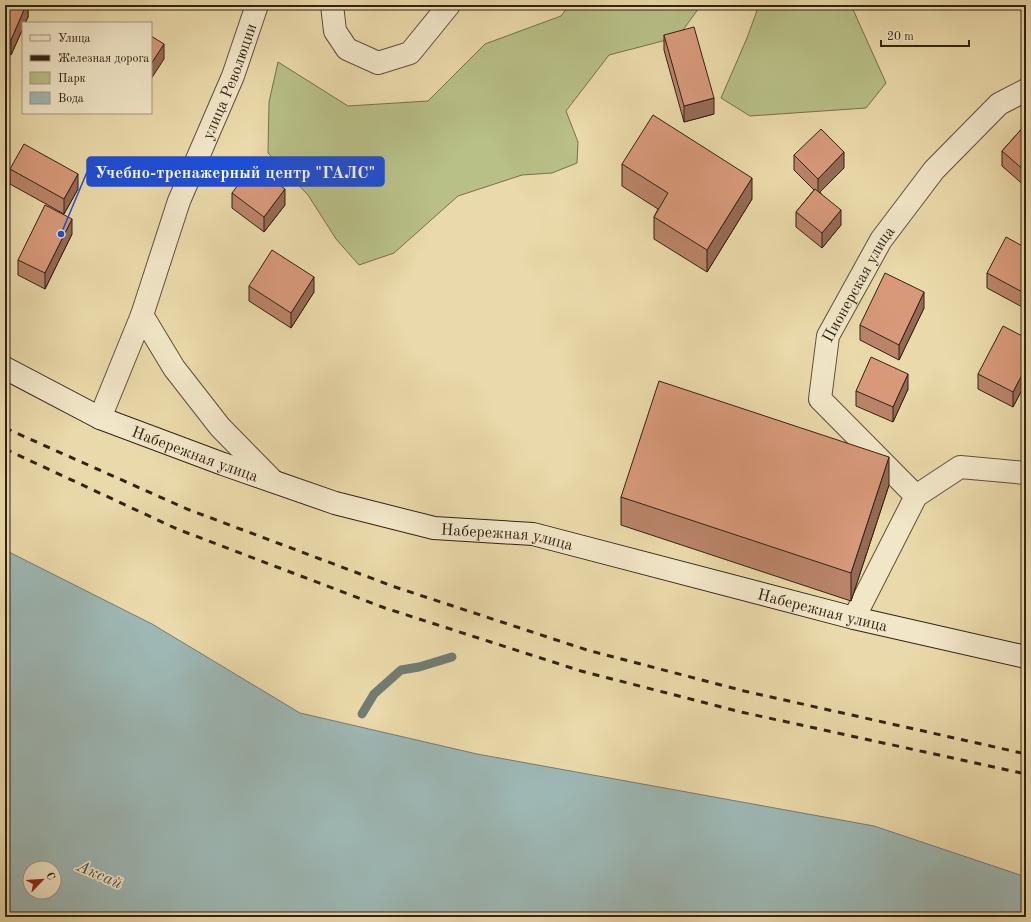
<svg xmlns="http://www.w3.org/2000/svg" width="1031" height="922" viewBox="0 0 1031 922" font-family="'Old Standard TT',serif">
<rect width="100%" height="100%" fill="#ead9aa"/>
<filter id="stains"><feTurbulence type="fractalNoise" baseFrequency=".005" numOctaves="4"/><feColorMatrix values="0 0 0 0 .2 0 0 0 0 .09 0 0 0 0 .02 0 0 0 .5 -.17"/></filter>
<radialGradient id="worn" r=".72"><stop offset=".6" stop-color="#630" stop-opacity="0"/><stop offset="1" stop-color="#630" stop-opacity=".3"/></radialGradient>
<path fill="#b8bf87" stroke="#74714c" d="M 569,5 L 701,5 L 678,37 L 609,55 L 566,111 L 578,142 L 577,163 L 552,173 L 522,175 L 458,196 L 394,253 L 359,265 L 336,239 L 308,195 L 268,153 L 269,102 L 278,62 L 348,106 L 428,101 L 485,44 L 561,16 Z
M 759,5 L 851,5 L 886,83 L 866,108 L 750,116 L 721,98 L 747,38 Z"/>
<path fill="#9db7b4" stroke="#727c73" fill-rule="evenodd" d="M 5,550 L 152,624 L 300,713 L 477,754 L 874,826 L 1026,877 L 1026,917 L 5,917 ZM 30,868 L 54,868 L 54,892 L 30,892 Z"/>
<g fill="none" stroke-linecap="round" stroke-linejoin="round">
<path stroke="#727c73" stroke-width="9" d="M 362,714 L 374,694 L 401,670 L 419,667 L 452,657"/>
<defs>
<g id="street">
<path d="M 332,5 L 335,31 L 347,49 L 378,63 L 410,53 L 449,5"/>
<path d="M 142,315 L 174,368 L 220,427 L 273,481"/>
<path id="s1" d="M 100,418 L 142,315 L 179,201 L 233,76 L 257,5"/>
<path id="s2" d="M 916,496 L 820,399 L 828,336 L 881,240 L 934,170 L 999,104 L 1026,90"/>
<path d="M 854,618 L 916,496 L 960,467 L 1026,473"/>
</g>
<g id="secondary">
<path id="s3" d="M 5,368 L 100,418 L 223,464 L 335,503 L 434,528 L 533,534 L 854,618 L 1026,657"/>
</g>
</defs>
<use href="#street" stroke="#5f5038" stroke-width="24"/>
<use href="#secondary" stroke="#312312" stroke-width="24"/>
<use href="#street" stroke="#f1e6c8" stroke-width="22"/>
<use href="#secondary" stroke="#f1e6c8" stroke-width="22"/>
<path stroke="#312312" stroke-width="3" stroke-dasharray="7 7" stroke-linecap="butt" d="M 5,428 L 187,509 L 395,587 L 587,650 L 744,691 L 1026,754
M 5,449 L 177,529 L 385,608 L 581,671 L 741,712 L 1026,774"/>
</g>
<path fill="#b98469" stroke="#312312" d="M 5,5 L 28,5 L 28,17 L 11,55 L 5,52 Z
M 664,35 L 714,114 L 684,122 L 664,50 Z
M 1026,124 L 1026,187 L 1002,166 L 1002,151 Z
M 794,155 L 844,168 L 820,192 L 841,225 L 822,248 L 796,227 L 796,212 L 814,190 L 794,170 Z
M 622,164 L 752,199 L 707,272 L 654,239 L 654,217 L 658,209 L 622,186 Z
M 10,169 L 78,189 L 64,214 L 10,184 Z
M 232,193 L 285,205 L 264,232 L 232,208 Z
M 72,234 L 45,289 L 18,275 L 18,260 Z
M 1026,248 L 1026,309 L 987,288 L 987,273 Z
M 249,286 L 314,292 L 291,328 L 249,301 Z
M 924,308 L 899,360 L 860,340 L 860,325 Z
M 1026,338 L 1026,382 L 1013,407 L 978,389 L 978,374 Z
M 908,389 L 893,422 L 856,406 L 856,391 Z
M 889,485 L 851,601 L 621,525 L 621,497 Z"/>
<path fill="#966b55" stroke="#312312" d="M 26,5 L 28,5 L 28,17 L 25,23 L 23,23 L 23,28 L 11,55 L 11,40 Z
M 164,44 L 164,59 L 151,79 L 151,64 Z
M 714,98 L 714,114 L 684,122 L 684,106 Z
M 844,152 L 844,168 L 818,194 L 818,179 Z
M 78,174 L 78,189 L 64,214 L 64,199 Z
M 752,178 L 752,199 L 707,272 L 707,250 Z
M 285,189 L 285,205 L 264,232 L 264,217 Z
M 841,210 L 841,225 L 822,248 L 822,233 Z
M 72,219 L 72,234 L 45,289 L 45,273 Z
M 314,277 L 314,292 L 291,328 L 291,313 Z
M 924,292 L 924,308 L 899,360 L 899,345 Z
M 1026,367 L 1026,382 L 1013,407 L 1013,392 Z
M 908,374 L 908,389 L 893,422 L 893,407 Z
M 889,457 L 889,485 L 851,601 L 851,573 Z"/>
<path fill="#d7997a" stroke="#312312" d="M 5,5 L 26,5 L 11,40 L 5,37 Z
M 694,27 L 714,98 L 684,106 L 664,35 Z
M 151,36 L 164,44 L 151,64 Z
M 653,115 L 752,178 L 707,250 L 654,217 L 668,193 L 622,164 Z
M 1026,124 L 1026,172 L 1002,151 Z
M 821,129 L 844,152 L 818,179 L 794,155 Z
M 24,144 L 78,174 L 64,199 L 10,169 Z
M 253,165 L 285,189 L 264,217 L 232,193 Z
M 815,189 L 841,210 L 822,233 L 796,212 Z
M 45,205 L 72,219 L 45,273 L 18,260 Z
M 1006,237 L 1026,248 L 1026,294 L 987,273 Z
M 272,250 L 314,277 L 291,313 L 249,286 Z
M 885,273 L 924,292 L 899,345 L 860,325 Z
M 1003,326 L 1026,338 L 1026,367 L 1013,392 L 978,374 Z
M 871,357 L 908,374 L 893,407 L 856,391 Z
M 659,381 L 889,457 L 851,573 L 621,497 Z"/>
<g text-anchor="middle" stroke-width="3.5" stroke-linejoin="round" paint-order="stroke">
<g font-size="16" fill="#312312" stroke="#f1e6c8">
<text dy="6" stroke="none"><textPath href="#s1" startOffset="361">улица Революции</textPath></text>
<text dy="6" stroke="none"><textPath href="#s2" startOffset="260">Пионерская улица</textPath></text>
<text dy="6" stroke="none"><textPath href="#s3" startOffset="209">Набережная улица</textPath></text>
<text dy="6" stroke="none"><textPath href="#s3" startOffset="533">Набережная улица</textPath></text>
<text dy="6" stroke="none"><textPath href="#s3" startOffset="858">Набережная улица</textPath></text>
</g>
<g font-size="17" font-style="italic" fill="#514f43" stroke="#f1e6c8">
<text transform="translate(100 874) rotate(24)" y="6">Аксай</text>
</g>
</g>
<path fill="none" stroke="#1d4ed8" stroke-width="1.5" d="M61 234L87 172"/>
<circle fill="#1d4ed8" stroke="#f1e6c8" stroke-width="1.5" cx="61" cy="234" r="4"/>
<rect fill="#1d4ed8" stroke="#1d4ed8" stroke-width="1.5" x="87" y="157" width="297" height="29" rx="4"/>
<g font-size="17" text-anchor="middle" font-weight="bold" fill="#fff">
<text x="235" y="178">Учебно-тренажерный центр "ГАЛС"</text>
</g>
<rect width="1031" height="922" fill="none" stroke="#ead9aa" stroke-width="20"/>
<rect x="6" y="6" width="1019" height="910" fill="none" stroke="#312312" stroke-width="2"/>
<rect x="10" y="10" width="1011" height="902" fill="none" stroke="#312312"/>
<rect x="22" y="22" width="130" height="92" fill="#f1e6c8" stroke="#a4987f"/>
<rect x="30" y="35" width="20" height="6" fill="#f1e6c8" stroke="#a4987f"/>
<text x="58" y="42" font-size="12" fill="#312312">Улица</text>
<rect x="30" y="55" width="20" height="6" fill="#312312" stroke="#a4987f"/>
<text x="58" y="62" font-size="12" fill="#312312">Железная дорога</text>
<rect x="30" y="72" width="20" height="12" fill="#b8bf87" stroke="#a4987f"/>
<text x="58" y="82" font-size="12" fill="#312312">Парк</text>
<rect x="30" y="92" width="20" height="12" fill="#9db7b4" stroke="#a4987f"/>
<text x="58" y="102" font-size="12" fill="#312312">Вода</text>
<g transform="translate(42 880) rotate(65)"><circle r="19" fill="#f1e6c8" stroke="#a4987f"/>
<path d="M0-3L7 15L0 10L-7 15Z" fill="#8f2418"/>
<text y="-6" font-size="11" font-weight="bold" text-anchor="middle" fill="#312312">С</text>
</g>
<path d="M881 40v6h88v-6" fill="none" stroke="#312312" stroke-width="2"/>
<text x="887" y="40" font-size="12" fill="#312312" stroke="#f1e6c8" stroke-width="3" paint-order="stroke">20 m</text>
<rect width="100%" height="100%" filter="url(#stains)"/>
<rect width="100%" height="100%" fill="url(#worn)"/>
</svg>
